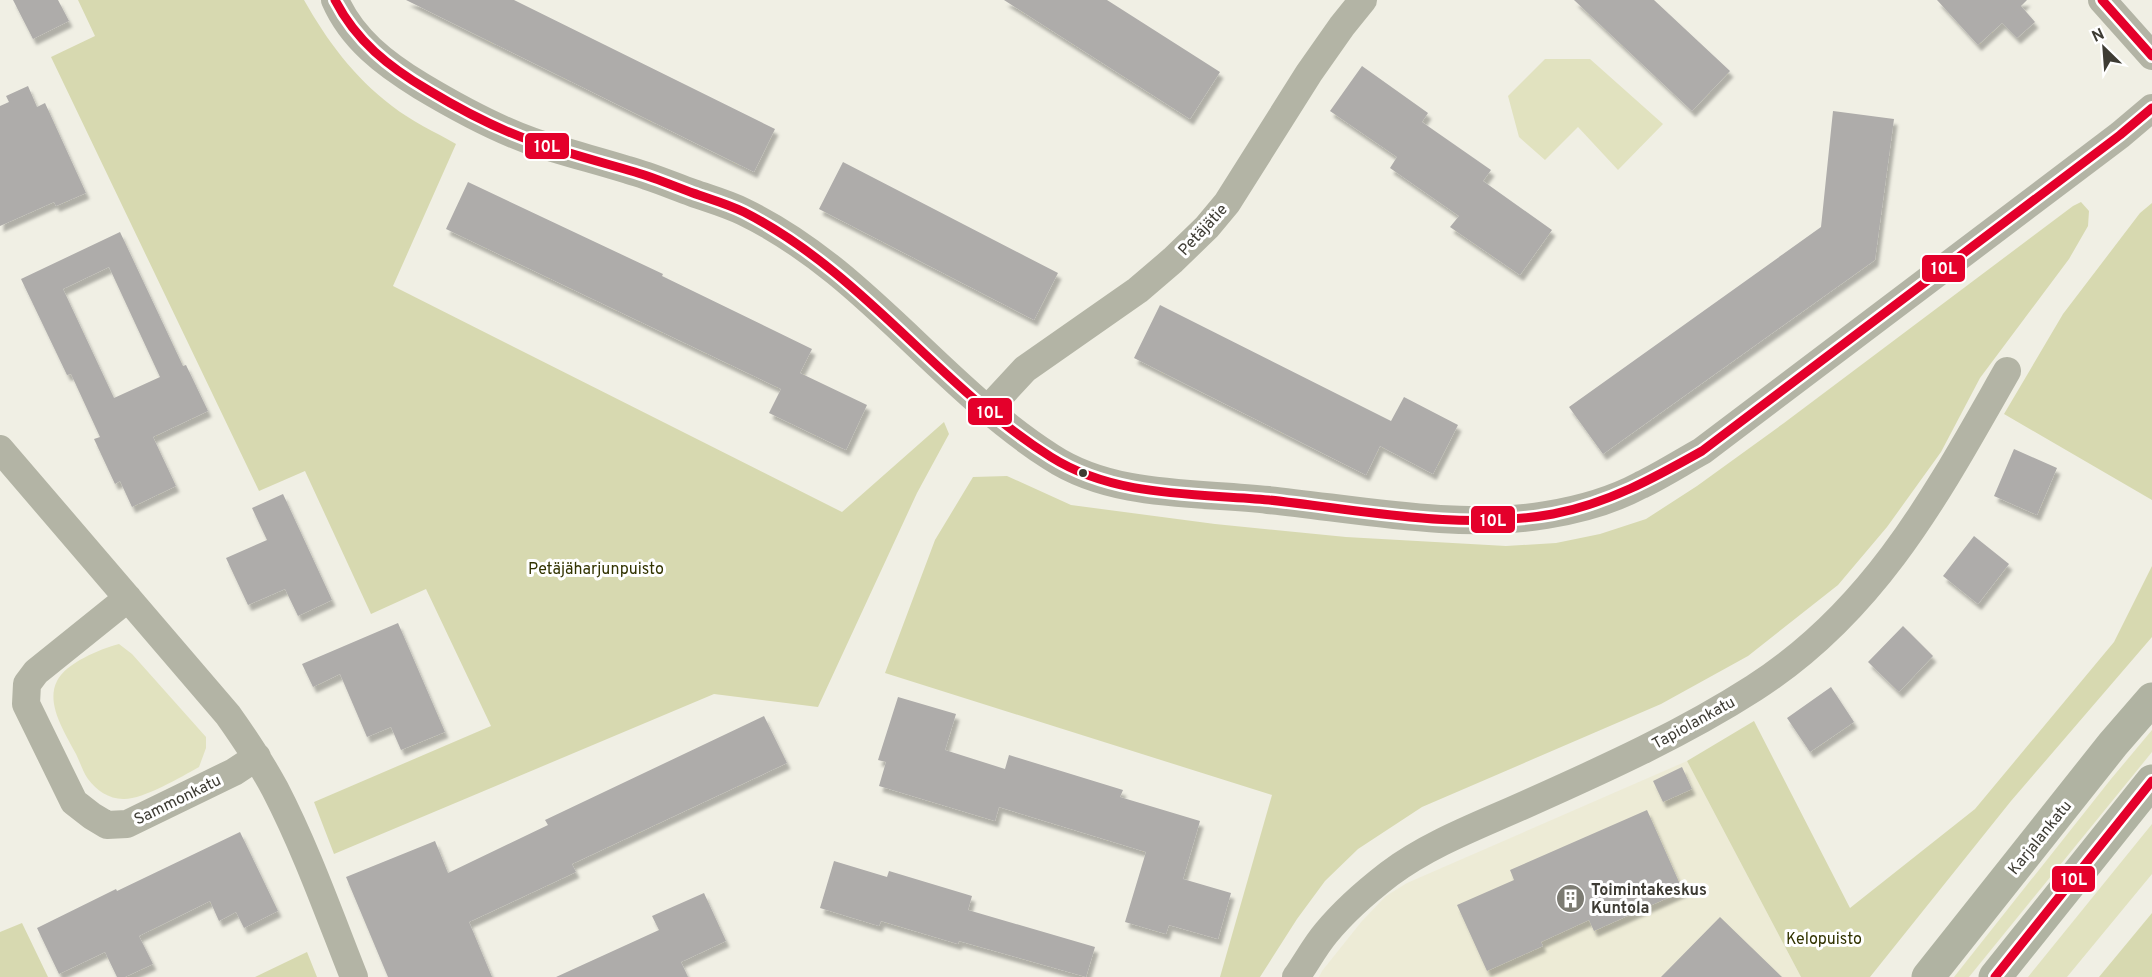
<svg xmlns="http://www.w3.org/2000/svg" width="2152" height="977" viewBox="0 0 2152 977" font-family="Overpass,sans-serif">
<defs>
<filter id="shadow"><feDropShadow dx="3.5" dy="6" stdDeviation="1.5" flood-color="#0004"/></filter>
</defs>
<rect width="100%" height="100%" fill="#f0efe4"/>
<path fill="#edebd6" d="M 1687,761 L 1801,977 L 1319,977 L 1322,971 L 1362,921 L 1386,896 L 1407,883 Z"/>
<path fill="#e1e2bf" d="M 1545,59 L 1590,59 L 1663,124 L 1618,170 L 1578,127 L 1545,160 L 1519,137 L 1508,96 Z
M 119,644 L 132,654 L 206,737 L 206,748 L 199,767 C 181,777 142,800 123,799 C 109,799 96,790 88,779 C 83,772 80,762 76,754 C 66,734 45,704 57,681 C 66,663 100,649 119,644 Z
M 2152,730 L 2152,752 L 1969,977 L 1954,977 L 2111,779 Z
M 2152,824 L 2152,874 L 2067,977 L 2028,977 Z"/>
<path fill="#d7d9b0" d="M 78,0 L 304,0 C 328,42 353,76 392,106 C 411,121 435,132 456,144 L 393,286 L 842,512 L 944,422 L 949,434 L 917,493 L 818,707 L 714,694 L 334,854 L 314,802 L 491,726 L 426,589 L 371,614 L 305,471 L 259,491 L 51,57 L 95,36 Z
M 2081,202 L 2089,211 L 2088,226 L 2069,259 L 1980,378 L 1941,452 L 1887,527 L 1838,585 L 1748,656 L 1661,704 L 1422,807 L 1358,849 L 1325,881 L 1297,919 L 1260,977 L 1220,977 L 1272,795 L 885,673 L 935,540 L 973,477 L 1007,476 L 1071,505 L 1215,524 L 1346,537 L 1506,546 L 1556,543 L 1600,534 L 1646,519 L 1697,486 L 1784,423 L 2073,206 Z
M 2152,203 L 2152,500 L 2004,414 L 2063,314 L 2140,213 Z
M 2152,566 L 2152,637 L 2011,801 L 1870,977 L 1801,977 L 1687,761 L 1754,721 L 1850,908 L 1975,809 L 2114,642 Z
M 2152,913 L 2152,977 L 2099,977 Z
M 22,923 L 48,977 L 0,977 L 0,932 Z
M 307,952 L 317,977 L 255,977 Z"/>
<path fill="#aeacaa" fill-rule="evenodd" filter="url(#shadow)" d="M 13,0 L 58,0 L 69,21 L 33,39 Z
M 406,0 L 514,0 L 775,129 L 754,172 Z
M 1004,0 L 1107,0 L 1220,72 L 1190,119 Z
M 1574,0 L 1654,0 L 1730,71 L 1692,111 Z
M 1937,0 L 2027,0 L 2021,6 L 2035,22 L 2017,38 L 2002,23 L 1978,45 Z
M 1362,66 L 1428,113 L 1422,122 L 1491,170 L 1483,181 L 1552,230 L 1520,275 L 1450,227 L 1459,216 L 1390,168 L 1397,157 L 1330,111 Z
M 28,86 L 37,107 L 45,103 L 86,193 L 56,206 L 54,202 L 0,226 L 0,106 L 9,102 L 6,96 Z
M 1833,111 L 1894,119 L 1875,260 L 1603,454 L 1569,407 L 1821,227 Z
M 843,162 L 1058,273 L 1034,320 L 819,209 Z
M 468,182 L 663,274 L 662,276 L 812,349 L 800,373 L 867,405 L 846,450 L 769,413 L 781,389 L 446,229 Z
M 120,232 L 183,366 L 186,365 L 208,411 L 153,437 L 176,486 L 132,507 L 120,481 L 115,484 L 94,439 L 100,437 L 71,374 L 67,375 L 21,279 ZM 109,267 L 160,377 L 114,398 L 63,289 Z
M 1160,305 L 1391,421 L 1404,397 L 1458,425 L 1433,474 L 1380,446 L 1366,475 L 1134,358 Z
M 2014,449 L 2057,468 L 2037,515 L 1994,496 Z
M 283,494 L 332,600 L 298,616 L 285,589 L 248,605 L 226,558 L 267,540 L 252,508 Z
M 1974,536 L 2009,564 L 1978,604 L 1943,576 Z
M 398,623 L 445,732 L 401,750 L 391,727 L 367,737 L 340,674 L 313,687 L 302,664 Z
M 1903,626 L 1933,656 L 1899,692 L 1868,662 Z
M 1831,687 L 1854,722 L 1810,752 L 1787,718 Z
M 898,697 L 956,714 L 945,750 L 1005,769 L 1009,755 L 1123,790 L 1120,797 L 1200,821 L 1183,879 L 1231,893 L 1218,939 L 1169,925 L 1166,934 L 1125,922 L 1146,852 L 999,807 L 995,821 L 879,786 L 886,762 L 878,760 Z
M 764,716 L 787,763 L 572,864 L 576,872 L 469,922 L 492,977 L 388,977 L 346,877 L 435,841 L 448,873 L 548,825 L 545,820 Z
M 1682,767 L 1692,789 L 1663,802 L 1653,781 Z
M 1647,810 L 1683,891 L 1594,931 L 1589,920 L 1541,942 L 1543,946 L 1487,971 L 1457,905 L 1514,880 L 1510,870 Z
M 240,832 L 278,911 L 244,928 L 236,912 L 219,921 L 210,901 L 139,936 L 153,964 L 125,977 L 117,977 L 105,952 L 59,974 L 37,928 L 116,889 L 117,891 Z
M 834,861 L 887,877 L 889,871 L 972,896 L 968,910 L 1095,947 L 1086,977 L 959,941 L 958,944 L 881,921 L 879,926 L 820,908 Z
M 704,893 L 726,941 L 681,962 L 688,977 L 556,977 L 659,930 L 652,916 Z
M 1720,917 L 1782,977 L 1661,977 Z"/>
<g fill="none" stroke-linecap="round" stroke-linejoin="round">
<path stroke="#b3b4a5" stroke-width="28" d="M 335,0 C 352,39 385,64 421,86 C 456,107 492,127 531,141 C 563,152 596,160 628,170 C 650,176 671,185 693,193 C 710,199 728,204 744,212 C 864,270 940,386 1051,457 C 1113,498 1197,492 1268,500 C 1356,509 1459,530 1546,515 C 1577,510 1613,500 1641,485 C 1662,475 1682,462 1702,451 L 2120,135 L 2152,108
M 2102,0 L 2152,56
M 987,410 L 1025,369 L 1138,290 L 1173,260 L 1207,227 L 1227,203 L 1309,73 L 1342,26 L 1363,0
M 0,449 L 228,715 C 245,739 261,763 275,789 C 306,849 329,914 354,977
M 128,598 L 36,672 L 27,684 L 26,704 L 74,802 L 92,816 L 107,825 L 127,824 L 234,772 L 257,757
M 1296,977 C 1306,963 1315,946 1326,933 C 1344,911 1367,891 1389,874 C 1432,842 1483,824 1531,802 C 1607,768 1684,733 1754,688 C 1876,610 1938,492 2007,371"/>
<path stroke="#b0b3a2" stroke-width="33" d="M 1928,977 L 2113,744 L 2152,699
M 1995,977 L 2152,781"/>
<defs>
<path id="bus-1" d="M 335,0 C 356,41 389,67 428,90 C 461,110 495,128 532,141 C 566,153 601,162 635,172 C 655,178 674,186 693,193 C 710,199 728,204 744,212 C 865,274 939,387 1051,457 C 1116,498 1196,493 1269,500 C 1363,510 1459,531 1553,514 C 1609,503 1654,478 1702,451 L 2120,135 L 2152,108
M 2102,0 L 2152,56
M 1995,977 L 2152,781"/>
</defs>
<use href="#bus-1" stroke="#fff" stroke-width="14"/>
<use href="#bus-1" stroke="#e4002b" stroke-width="9"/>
</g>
<defs>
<symbol id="building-disc" viewBox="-11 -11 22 22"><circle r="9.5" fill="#7c7b72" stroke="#fff"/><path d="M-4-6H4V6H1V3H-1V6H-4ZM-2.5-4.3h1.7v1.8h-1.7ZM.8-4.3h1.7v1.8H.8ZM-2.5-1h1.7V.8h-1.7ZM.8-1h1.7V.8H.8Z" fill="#fff"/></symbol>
</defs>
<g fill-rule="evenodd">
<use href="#building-disc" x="1554" y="882" width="33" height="33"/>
</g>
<circle fill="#3e3c34" stroke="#fff" stroke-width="2" cx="1083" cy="473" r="5"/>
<g text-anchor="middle" stroke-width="6" stroke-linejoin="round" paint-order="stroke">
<g font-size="16" fill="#3e3c34" stroke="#fff">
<text transform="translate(1202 229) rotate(-47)" y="6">Petäjätie</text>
<text transform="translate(1693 722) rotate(-29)" y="6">Tapiolankatu</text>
<text transform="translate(177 799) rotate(-26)" y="6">Sammonkatu</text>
<text transform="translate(2039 837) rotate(-51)" y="6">Karjalankatu</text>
</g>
<g font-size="16" fill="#323300" stroke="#fff">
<text x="596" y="574">Petäjäharjunpuisto</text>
<text x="1824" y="944">Kelopuisto</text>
</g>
<g font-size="16" font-weight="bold" fill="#3e3c34" stroke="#fff" text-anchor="start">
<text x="1591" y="895">Toimintakeskus<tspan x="1591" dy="18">Kuntola</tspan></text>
</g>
</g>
<g stroke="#fff" stroke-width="2">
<rect x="524" y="132" width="46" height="28" rx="6" fill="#e4002b"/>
<rect x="1921" y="254" width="45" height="29" rx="6" fill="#e4002b"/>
<rect x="967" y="397" width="46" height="29" rx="6" fill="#e4002b"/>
<rect x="1470" y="505" width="46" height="29" rx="6" fill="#e4002b"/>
<rect x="2051" y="865" width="45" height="28" rx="6" fill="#e4002b"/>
</g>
<g font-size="16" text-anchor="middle" font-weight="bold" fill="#fff">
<text x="547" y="152">10L</text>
<text x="1944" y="274">10L</text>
<text x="990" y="418">10L</text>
<text x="1493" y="526">10L</text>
<text x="2074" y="885">10L</text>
</g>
<g transform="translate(2104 48) rotate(335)" stroke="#ffffff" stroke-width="4.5" paint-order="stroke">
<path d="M0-4.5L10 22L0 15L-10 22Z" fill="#3e3c34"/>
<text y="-9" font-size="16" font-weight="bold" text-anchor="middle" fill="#3e3c34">N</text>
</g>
</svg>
